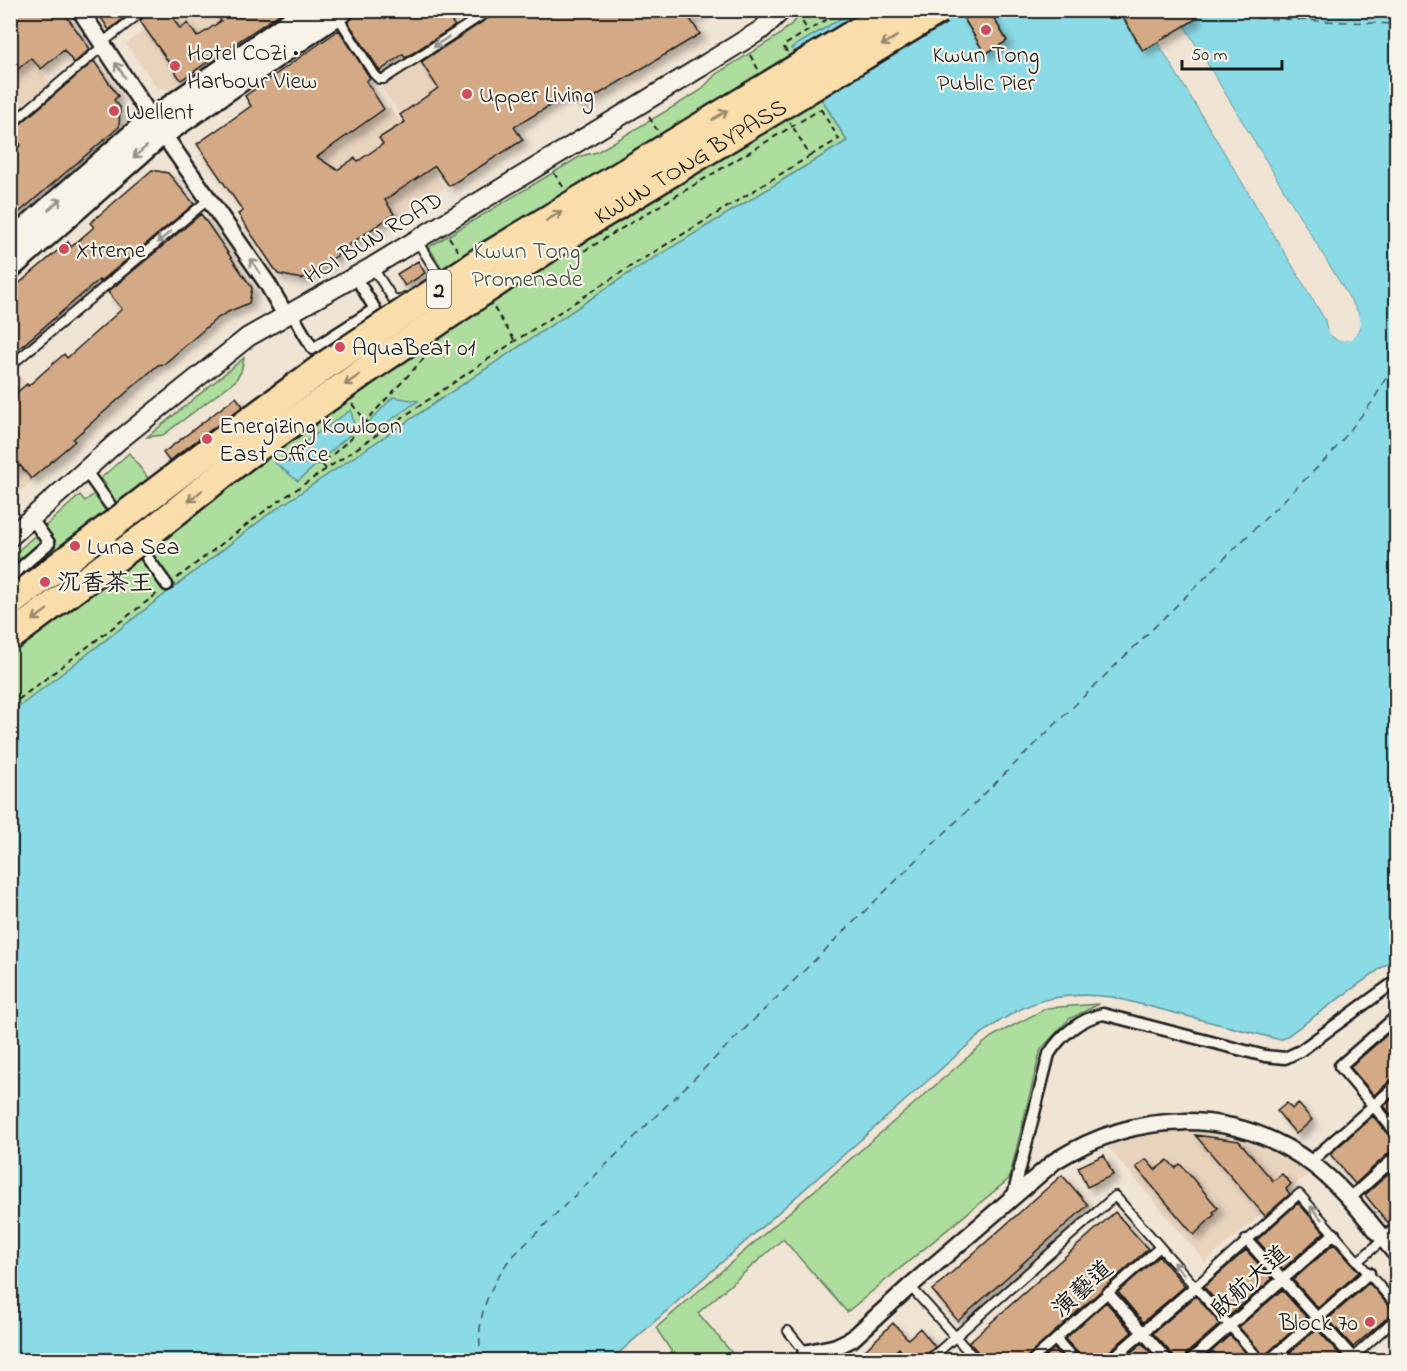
<svg xmlns="http://www.w3.org/2000/svg" width="1407" height="1371" viewBox="0 0 1407 1371" font-family="'Indie Flower','LXGW WenKai TC',sans-serif">
<defs>
<filter id="shadow"><feDropShadow dx="5.5" dy="5.5" stdDeviation="3" flood-color="#0004"/></filter>
</defs>
<rect width="100%" height="100%" fill="#f0e4d4"/>
<filter id="ink" filterUnits="userSpaceOnUse"><feTurbulence type="fractalNoise" baseFrequency=".0167" numOctaves="2"/><feDisplacementMap in="SourceGraphic" scale="12" xChannelSelector="R" yChannelSelector="G"/><feConvolveMatrix kernelMatrix="1 2 1 2 8 2 1 2 1" color-interpolation-filters="sRGB"/></filter>
<g filter="url(#ink)">
<path fill="#e8d3bd" d="M 213,10 L 237,45 L 173,91 L 156,87 L 126,44 L 169,11 Z
M 10,35 L 50,82 L 11,116 L 10,116 Z
M 419,59 L 487,162 L 449,186 L 379,84 Z
M 390,107 L 445,188 L 345,249 L 293,175 Z
M 13,368 L 75,441 L 31,479 L 32,481 L 11,499 L 10,456 L 20,465 L 11,454 L 10,370 Z
M 1181,1131 L 1219,1134 L 1255,1144 L 1291,1162 L 1308,1174 L 1205,1262 L 1108,1147 L 1138,1137 Z"/>
<path fill="#adde9e" stroke="#647d5d" stroke-width="1.5" d="M 806,11 L 854,11 L 792,48 L 847,141 L 628,274 L 269,514 L 11,713 L 11,557 L 80,495 L 85,501 L 106,485 L 101,478 L 129,453 L 175,513 L 465,306 L 429,247 L 581,156 L 597,152 L 700,91 L 716,74 L 778,36 Z
M 244,358 L 241,372 L 235,381 L 163,435 L 147,437 Z
M 1099,1004 L 1069,1019 L 1041,1049 L 1009,1179 L 847,1312 L 783,1239 L 698,1313 L 738,1360 L 677,1360 L 656,1328 L 991,1037 L 1047,1008 Z"/>
<path fill="#8bdbe6" stroke="#5f8f95" stroke-width="1.5" d="M 854,11 L 959,11 L 985,54 L 1007,40 L 989,11 L 1119,11 L 1143,51 L 1158,42 L 1325,319 C 1327,342 1347,349 1360,328 L 1358,313 L 1184,26 L 1195,19 L 1191,11 L 1396,11 L 1396,957 L 1283,1039 L 1277,1039 L 1112,997 C 1052,990 1021,1003 975,1039 L 611,1360 L 11,1360 L 11,713 L 269,514 L 628,274 L 847,141 L 791,48 Z
M 393,397 L 418,401 L 376,430 L 370,421 Z
M 351,410 L 355,430 L 320,461 L 282,458 Z
M 275,461 L 316,465 L 298,481 L 274,462 Z"/>
<path fill="#f0e4d4" d="M 1184,26 L 1358,313 L 1361,323 L 1360,328 L 1352,339 L 1343,341 L 1337,340 L 1328,333 L 1325,319 L 1158,42 L 1161,40 L 1327,317 L 1330,331 L 1338,337 L 1350,336 L 1357,327 L 1355,314 L 1182,28 Z"/>
<g fill="none" stroke-linecap="round" stroke-linejoin="round">
<path stroke="#3d5559" stroke-width="1.5" stroke-dasharray="8 6" stroke-linecap="butt" d="M 1229,10 L 1253,18 L 1396,24
M 482,1360 C 474,1322 487,1291 509,1260 L 1332,453 L 1373,401 L 1396,360"/>
</g>
<path fill="#d4aa86" stroke="#1c1c1c" stroke-width="1.5" filter="url(#shadow)" d="M 23,10 L 62,10 L 90,49 L 74,63 L 64,50 L 41,69 L 31,58 L 10,76 L 10,21 Z
M 96,10 L 134,10 L 109,30 Z
M 150,10 L 168,10 L 180,29 L 188,23 L 197,37 L 221,21 L 214,10 L 285,10 L 181,80 L 140,21 Z
M 361,10 L 444,10 L 455,26 L 405,58 L 403,54 L 380,71 L 348,22 Z
M 496,10 L 704,10 L 690,19 L 700,34 L 579,106 L 571,93 L 514,127 L 523,140 L 449,186 L 435,166 L 385,200 L 394,214 L 337,253 L 338,255 L 302,279 L 278,274 L 238,214 L 243,211 L 197,144 L 251,106 L 245,96 L 339,30 L 370,78 L 366,81 L 384,109 L 317,157 L 337,170 L 355,158 L 358,161 L 383,144 L 379,138 L 405,122 L 400,115 L 438,88 L 421,62 L 493,15 Z
M 959,10 L 989,10 L 1007,41 L 985,54 Z
M 1119,10 L 1191,10 L 1196,19 L 1143,51 Z
M 94,61 L 118,96 L 114,100 L 120,107 L 119,127 L 10,220 L 10,154 L 21,145 L 11,132 Z
M 152,170 L 168,173 L 194,204 L 100,282 L 99,280 L 10,356 L 10,291 L 68,242 L 71,247 L 94,227 L 90,223 Z
M 201,214 L 252,288 L 249,303 L 228,312 L 216,319 L 164,364 L 158,365 L 73,439 L 75,441 L 31,479 L 20,465 L 10,473 L 10,398 L 27,384 L 28,386 L 64,354 L 67,358 L 122,309 L 108,292 Z
M 418,261 L 425,273 L 405,286 L 397,274 Z
M 236,397 L 243,406 L 169,461 L 163,453 Z
M 1396,1027 L 1396,1079 L 1391,1080 L 1374,1095 L 1350,1067 Z
M 1396,1096 L 1396,1121 L 1384,1106 Z
M 1287,1103 L 1292,1109 L 1298,1103 L 1312,1120 L 1296,1134 L 1277,1111 Z
M 1373,1116 L 1390,1137 L 1396,1139 L 1396,1150 L 1391,1151 L 1355,1184 L 1330,1154 Z
M 1195,1135 L 1239,1141 L 1273,1181 L 1282,1174 L 1291,1184 L 1286,1189 L 1290,1194 L 1265,1216 Z
M 1104,1155 L 1113,1175 L 1087,1187 L 1078,1167 Z
M 1146,1159 L 1155,1170 L 1168,1160 L 1175,1168 L 1180,1164 L 1218,1208 L 1213,1212 L 1215,1214 L 1194,1235 L 1136,1167 Z
M 1396,1167 L 1396,1219 L 1389,1224 L 1365,1195 Z
M 1062,1175 L 1088,1205 L 958,1321 L 932,1290 Z
M 1298,1203 L 1324,1232 L 1283,1269 L 1257,1240 Z
M 1115,1212 L 1148,1249 L 1051,1335 L 1028,1356 L 1026,1360 L 985,1360 L 969,1342 Z
M 1334,1244 L 1359,1272 L 1318,1308 L 1293,1280 Z
M 1246,1250 L 1272,1279 L 1229,1316 L 1204,1287 Z
M 1159,1256 L 1185,1286 L 1143,1322 L 1118,1292 Z
M 1369,1283 L 1394,1312 L 1353,1347 L 1328,1319 Z
M 1282,1290 L 1307,1318 L 1264,1356 L 1239,1327 Z
M 1196,1296 L 1220,1324 L 1186,1354 L 1184,1360 L 1174,1360 L 1173,1355 L 1153,1333 Z
M 1106,1302 L 1132,1332 L 1106,1354 L 1104,1360 L 1081,1360 L 1080,1355 L 1065,1339 Z
M 893,1323 L 908,1339 L 920,1328 L 935,1347 L 925,1356 L 923,1360 L 910,1360 L 899,1348 L 886,1360 L 855,1360 Z
M 1317,1329 L 1342,1357 L 1339,1360 L 1281,1360 Z
M 1230,1335 L 1252,1360 L 1202,1360 Z
M 1142,1343 L 1157,1360 L 1122,1360 Z
M 1054,1349 L 1064,1360 L 1041,1360 Z"/>
<g fill="none" stroke-linecap="round" stroke-linejoin="round">
<defs>
<path id="service" d="M 338,17 L 374,74 L 379,79 L 384,79 L 490,10
M 102,43 L 144,10
M 10,125 L 103,46
M 417,241 L 436,271 L 436,276 L 431,282
M 373,268 L 393,299 L 398,301 L 405,297
M 10,366 L 209,199
M 1358,1261 L 1384,1239
M 910,1286 L 976,1360
M 1195,1287 L 1299,1194 L 1396,1305
M 788,1331 L 806,1353
M 929,1360 L 1115,1196 L 1260,1360
M 1032,1360 L 1160,1247
M 1350,1360 L 1396,1318"/>
<path id="pedestrian" d="M 297,322 L 313,349 L 375,309 L 361,286
M 85,470 L 120,519
M 136,542 L 167,585
M 10,577 L 49,543 L 32,519
M 1396,1017 L 1340,1066 L 1396,1132
M 1310,1162 L 1396,1086
M 1013,1196 L 1049,1054 C 1061,1035 1080,1019 1103,1014 L 1265,1056 L 1285,1058 L 1300,1051 L 1396,981
M 1349,1199 L 1396,1157
M 1384,1239 L 1396,1228
M 1247,1240 L 1352,1357
M 1108,1293 L 1167,1360
M 1056,1340 L 1074,1360
M 1111,1360 L 1195,1287
M 1191,1360 L 1334,1234
M 1270,1360 L 1369,1273"/>
<path id="minor" d="M 80,10 L 152,119
M 163,134 L 267,283 L 286,316
M 804,1360 L 806,1353 L 835,1347 L 852,1339 L 910,1286 L 1055,1161 C 1136,1110 1234,1106 1312,1164 C 1345,1188 1370,1224 1396,1254"/>
<path id="tertiary" d="M 10,537 L 117,442 L 248,337 L 372,267 L 683,78 L 761,30 L 782,10"/>
<path id="secondary" d="M 10,242 L 144,125 L 308,10
M 10,268 L 156,139 L 343,10"/>
</defs>
<use href="#service" stroke="#1c1c1c" stroke-width="12"/>
<use href="#pedestrian" stroke="#1c1c1c" stroke-width="15"/>
<use href="#minor" stroke="#1c1c1c" stroke-width="20"/>
<use href="#tertiary" stroke="#1c1c1c" stroke-width="22"/>
<use href="#secondary" stroke="#1c1c1c" stroke-width="26"/>
<path stroke="#1c1c1c" stroke-width="2" stroke-dasharray="6 4.5" stroke-linecap="butt" d="M 797,13 L 808,31
M 787,52 L 783,46 L 842,10
M 750,55 L 758,69
M 649,117 L 657,130
M 810,156 L 839,139 L 820,108
M 554,173 L 564,188
M 449,237 L 459,252
M 584,251 L 821,109
M 494,308 L 515,341
M 352,404 L 377,434
M 274,459 L 322,464
M 326,469 L 322,464 L 359,431 L 366,421 L 427,355
M 177,578 L 266,510 L 515,341 L 625,270 L 810,156 L 790,122
M 10,706 L 158,593"/>
<use href="#service" stroke="#f7f3e8" stroke-width="8"/>
<use href="#pedestrian" stroke="#f7f3e8" stroke-width="10"/>
<use href="#minor" stroke="#f7f3e8" stroke-width="15"/>
<use href="#tertiary" stroke="#f7f3e8" stroke-width="18"/>
<use href="#secondary" stroke="#f7f3e8" stroke-width="21"/>
<defs>
<g id="motorway-bridge">
<path d="M 10,603 L 217,445 L 330,362 L 488,256 L 893,10"/>
<path id="s1" d="M 10,637 L 148,534 L 244,457 L 365,371 L 476,296 L 568,235 L 939,10"/>
</g>
</defs>
<use href="#motorway-bridge" stroke="#1c1c1c" stroke-width="32" stroke-linecap="butt"/>
<use href="#motorway-bridge" stroke="#f9deab" stroke-width="27"/>
</g>
<defs><path id="oneway-shaft" d="M-6 0H5M1.5-3L5.5 0L1.5 3" fill="none" stroke-width="1.6" stroke-linecap="round" stroke-linejoin="round" transform="scale(1.5)"/></defs>
<g stroke="#96876b">
<use href="#oneway-shaft" transform="translate(889 41) rotate(149)"/>
<use href="#oneway-shaft" transform="translate(720 115) rotate(-31)"/>
<use href="#oneway-shaft" transform="translate(554 216) rotate(-31)"/>
<use href="#oneway-shaft" transform="translate(352 380) rotate(145)"/>
<use href="#oneway-shaft" transform="translate(195 496) rotate(141)"/>
<use href="#oneway-shaft" transform="translate(40 615) rotate(143)"/>
</g>
<g stroke="#94928c">
<use href="#oneway-shaft" transform="translate(441 42) rotate(147)"/>
<use href="#oneway-shaft" transform="translate(120 70) rotate(-124)"/>
<use href="#oneway-shaft" transform="translate(140 152) rotate(139)"/>
<use href="#oneway-shaft" transform="translate(55 204) rotate(-41)"/>
<use href="#oneway-shaft" transform="translate(164 237) rotate(140)"/>
<use href="#oneway-shaft" transform="translate(255 266) rotate(-125)"/>
<use href="#oneway-shaft" transform="translate(1316 1213) rotate(-131)"/>
<use href="#oneway-shaft" transform="translate(1179 1269) rotate(-131)"/>
</g>
</g>
<g fill="#d1495b" stroke="#f7f3e8" stroke-width="2">
<circle cx="986" cy="30" r="6"/>
<circle cx="175" cy="66" r="6"/>
<circle cx="467" cy="94" r="6"/>
<circle cx="114" cy="111" r="6"/>
<circle cx="64" cy="249" r="6"/>
<circle cx="340" cy="347" r="6"/>
<circle cx="207" cy="439" r="6"/>
<circle cx="75" cy="546" r="6"/>
<circle cx="45" cy="582" r="6"/>
<circle cx="1370" cy="1322" r="6"/>
</g>
<g text-anchor="middle" stroke-width="4.5" stroke-linejoin="round" paint-order="stroke">
<rect fill="#f7f3e8" stroke="#5e5c59" stroke-width="1.5" x="427" y="270" width="24" height="38" rx="4.5"/>
<g font-size="22" font-weight="bold" fill="#1c1c1c">
<text x="439" y="297">2</text>
</g>
<g font-size="24" fill="#1c1c1c" stroke="#f7f3e8" text-anchor="start">
<text x="187" y="60">Hotel COZi ∙<tspan x="187" dy="28">Harbour View</tspan></text>
<text x="986" y="62" text-anchor="middle">Kwun Tong<tspan x="986" dy="28">Public Pier</tspan></text>
<text x="479" y="102">Upper Living</text>
<text x="126" y="119">Wellent</text>
<text x="76" y="257">Xtreme</text>
<text x="352" y="355">AquaBeat 01</text>
<text x="219" y="433">Energizing Kowloon<tspan x="219" dy="28">East Office</tspan></text>
<text x="87" y="554">Luna Sea</text>
<text x="57" y="590">沉香茶王</text>
<text x="1358" y="1330" text-anchor="end">Block 70</text>
</g>
<g font-size="24" fill="#1c1c1c" stroke="#f7f3e8">
<text dy="8" stroke="none"><textPath href="#s1" startOffset="831">KWUN TONG BYPASS</textPath></text>
<text transform="translate(373 237) rotate(-31)" y="8">HOI BUN ROAD</text>
<text transform="translate(1249 1281) rotate(-42)" y="8">啟航大道</text>
<text transform="translate(1082 1288) rotate(-42)" y="8">演藝道</text>
</g>
<g font-size="24" fill="#485643" stroke="#f7f3e8">
<text x="527" y="258">Kwun Tong<tspan x="527" dy="28">Promenade</tspan></text>
</g>
</g>
<rect width="1407" height="1371" fill="none" stroke="#f7f3e8" stroke-width="36"/>
<rect x="18" y="18" width="1371" height="1335" fill="none" stroke="#1c1c1c" stroke-width="2" filter="url(#ink)"/>
<path d="M1182 60v9h100v-9" fill="none" stroke="#1c1c1c" stroke-width="3"/>
<text x="1191" y="60" font-size="18" fill="#1c1c1c" stroke="#f7f3e8" stroke-width="4.5" paint-order="stroke">50 m</text>
</svg>
